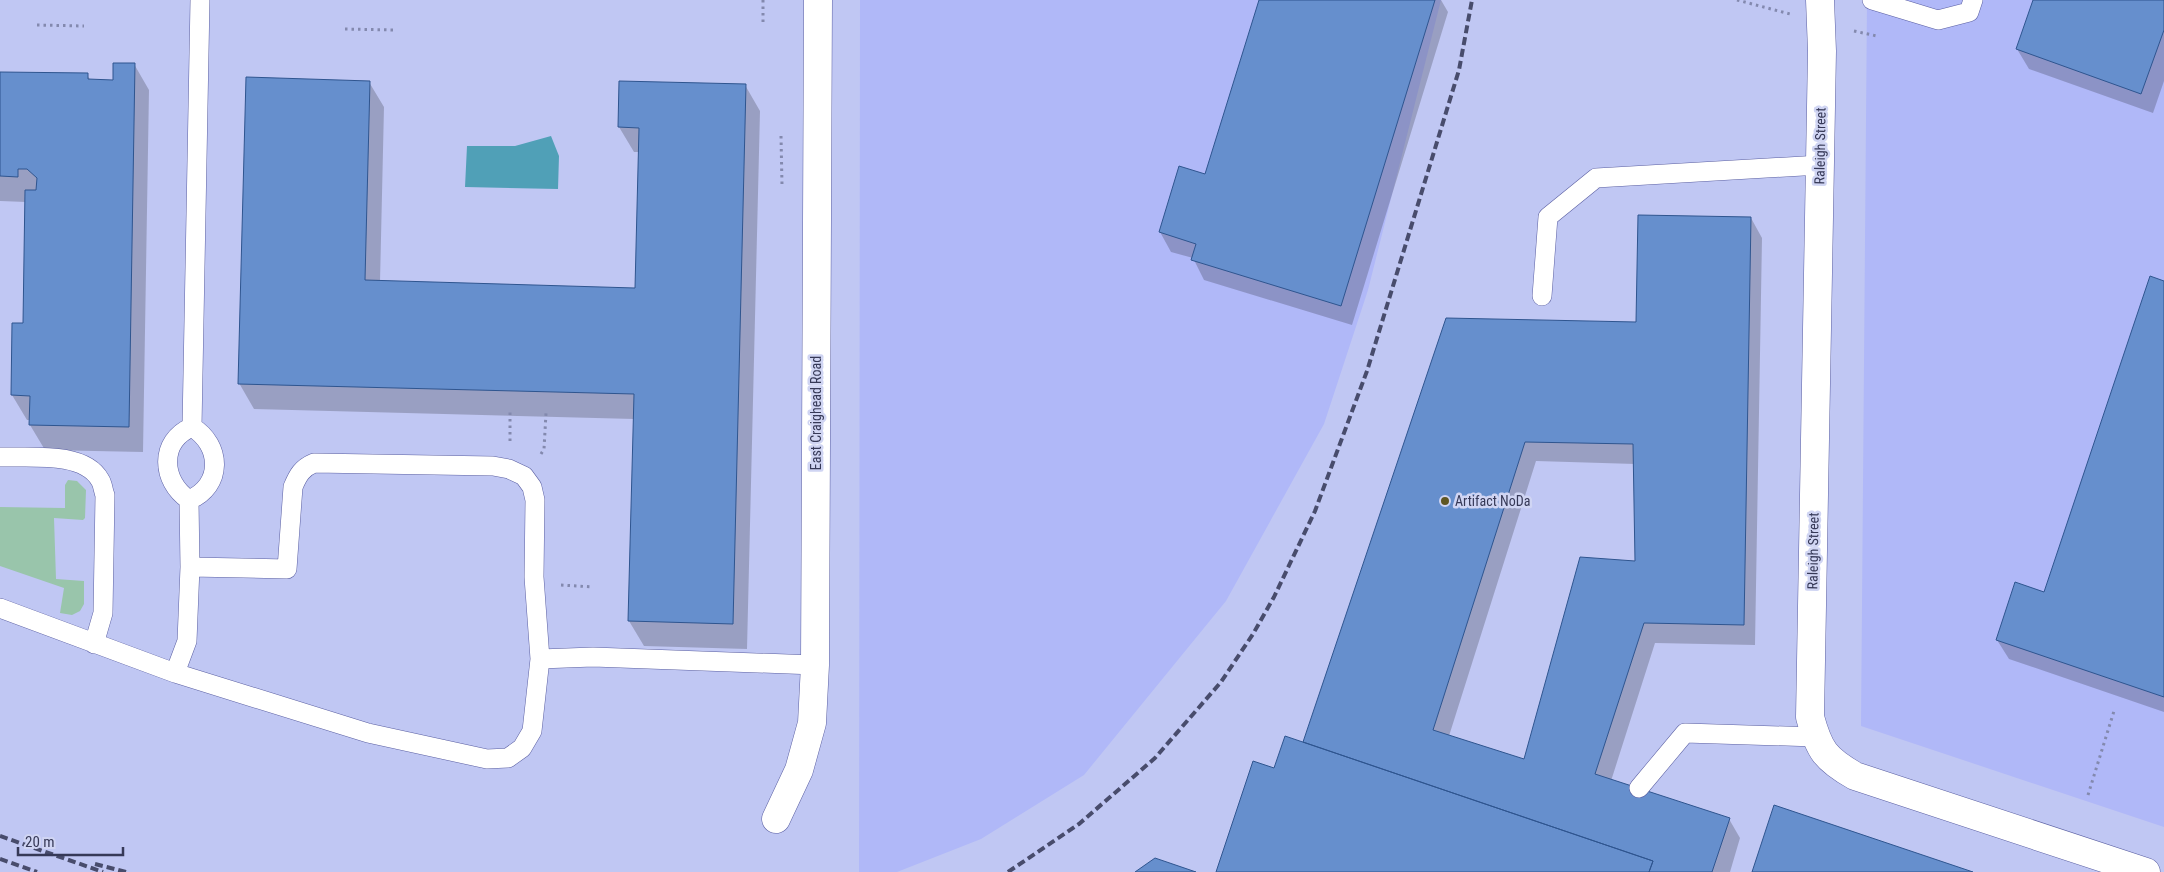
<svg xmlns="http://www.w3.org/2000/svg" width="2164" height="872" viewBox="0 0 2164 872" font-family="'Roboto Condensed',sans-serif">
<rect width="100%" height="100%" fill="#c0c7f3"/>
<path fill="#b0b8f8" d="M 860,0 L 1441,0 L 1368,290 L 1324,424 L 1226,601 L 1084,775 L 981,839 L 897,872 L 859,872 Z
M 1867,0 L 2164,0 L 2164,827 L 1861,726 Z"/>
<path fill="#99c5ab" d="M 68,480 L 77,481 L 86,490 L 85,518 L 83,520 L 54,518 L 56,579 L 84,581 L 84,604 L 80,611 L 72,615 L 60,613 L 64,588 L 0,566 L 0,507 L 65,508 L 65,485 Z"/>
<path fill="#50a0b7" d="M 551,136 L 559,156 L 558,189 L 465,187 L 467,146 L 515,146 Z"/>
<path fill="#0003" fill-rule="evenodd" d="M 1260,0 L 1441,0 L 1448,12 L 1352,325 L 1204,280 L 1193,258 L 1171,252 L 1160,232 L 1206,176 Z
M 2035,0 L 2164,0 L 2164,81 L 2153,113 L 2029,69 L 2017,49 Z
M 134,64 L 149,90 L 143,452 L 45,450 L 30,425 L 31,420 L 27,420 L 12,395 L 24,324 L 26,202 L 0,201 L 0,73 L 87,75 L 91,81 L 114,81 Z
M 369,82 L 384,107 L 380,282 L 636,290 L 639,152 L 634,152 L 619,127 L 745,85 L 760,111 L 747,649 L 644,646 L 629,621 L 634,419 L 254,409 L 239,383 Z
M 1751,218 L 1762,238 L 1755,645 L 1655,643 L 1611,781 L 1729,819 L 1740,838 L 1730,872 L 1217,872 L 1275,770 L 1304,744 L 1447,319 L 1637,324 ZM 1536,461 L 1635,464 L 1636,562 L 1525,761 L 1449,736 Z
M 2164,282 L 2164,712 L 2009,659 L 1997,640 L 2044,594 Z"/>
<path fill="#668fcd" stroke="#2f558f" fill-rule="evenodd" d="M 1259,0 L 1435,0 L 1341,306 L 1191,260 L 1196,244 L 1159,232 L 1179,166 L 1205,174 Z
M 2033,0 L 2164,0 L 2164,30 L 2141,94 L 2016,49 Z
M 113,63 L 135,63 L 129,427 L 29,425 L 30,396 L 11,395 L 12,323 L 23,323 L 25,190 L 36,190 L 37,178 L 27,169 L 18,169 L 18,177 L 0,176 L 0,72 L 88,73 L 88,79 L 113,80 Z
M 246,77 L 370,81 L 365,280 L 635,288 L 639,128 L 618,127 L 619,81 L 746,84 L 733,624 L 628,621 L 634,394 L 238,384 Z
M 1638,215 L 1751,217 L 1744,625 L 1644,623 L 1595,774 L 1730,818 L 1712,872 L 1649,872 L 1653,861 L 1303,742 L 1446,318 L 1636,322 ZM 1525,442 L 1633,444 L 1635,561 L 1580,557 L 1524,759 L 1433,730 Z
M 2150,276 L 2164,281 L 2164,697 L 1996,640 L 2015,582 L 2044,592 Z
M 1285,736 L 1653,861 L 1649,872 L 1216,872 L 1253,761 L 1274,768 Z
M 1774,805 L 1973,872 L 1752,872 Z
M 1155,858 L 1196,872 L 1135,872 Z"/>
<g fill="none" stroke-linecap="round" stroke-linejoin="round">
<defs>
<path id="lane" d="M 1872,0 L 1938,20 L 1969,12 L 1973,0
M 1542,296 L 1548,217 L 1596,178 L 1820,165
M 192,427 L 200,0
M 0,457 C 29,458 84,451 100,480 C 103,484 103,491 105,495 L 103,613 L 94,644
M 189,500 C 223,486 222,445 192,427
M 189,500 C 161,481 159,441 192,427
M 0,608 L 175,673 L 368,733 L 487,759 L 508,758 L 522,748 L 532,731 L 540,659 L 534,577 L 535,500 L 532,487 L 524,476 L 509,469 L 493,466 L 314,463 C 302,468 298,475 293,487 L 287,569 L 190,567
M 540,659 L 593,657 L 815,665
M 175,673 L 187,641 L 190,567 L 189,500
M 1639,788 L 1685,733 L 1816,737"/>
<path id="street" d="M 1820,0 L 1822,51 L 1810,717 C 1819,750 1825,759 1855,776 L 2146,872"/>
<path id="secondary" d="M 776,819 L 799,770 L 812,723 L 815,665 L 818,0"/>
</defs>
<use href="#lane" stroke="#5a5fa2" stroke-width="20"/>
<use href="#street" stroke="#5a5fa2" stroke-width="29"/>
<use href="#secondary" stroke="#5a5fa2" stroke-width="29"/>
<path stroke="#8389ae" stroke-width="3" stroke-dasharray="2.5 4" stroke-linecap="butt" d="M 763,0 L 763,23
M 1737,0 L 1790,14
M 37,25 L 84,26
M 345,29 L 393,30
M 1854,31 L 1877,36
M 781,136 L 782,185
M 510,441 L 510,412
M 541,454 L 544,449 L 546,413
M 561,585 L 593,587
M 2088,795 L 2114,711"/>
<use href="#lane" stroke="#fff" stroke-width="19"/>
<use href="#street" stroke="#fff" stroke-width="28"/>
<use href="#secondary" stroke="#fff" stroke-width="28"/>
<path stroke="#484c6c" stroke-width="4" stroke-dasharray="8 4" stroke-linecap="butt" d="M 0,836 L 103,872
M 0,859 L 37,872
M 95,864 L 126,872
M 1008,872 L 1079,824 L 1155,758 L 1221,682 L 1253,634 L 1274,597 L 1315,511 L 1367,371 L 1459,70 L 1472,0"/>
</g>
<circle fill="#5f5622" stroke="#d0d5f3" stroke-width="2" cx="1445" cy="501" r="5"/>
<g text-anchor="middle" stroke-width="5" stroke-linejoin="round" paint-order="stroke">
<g font-size="14" fill="#363957" stroke="#d0d5f3">
<text transform="translate(1820 146) rotate(-89)" y="5">Raleigh Street</text>
<text transform="translate(816 413) rotate(-90)" y="5">East Craighead Road</text>
<text transform="translate(1813 551) rotate(-89)" y="5">Raleigh Street</text>
</g>
<g font-size="14" fill="#363957" stroke="#d0d5f3" text-anchor="start">
<text x="1455" y="506">Artifact NoDa</text>
</g>
</g>
<path d="M18 847v8h105v-8" fill="none" stroke="#363957" stroke-width="2.5"/>
<text x="25" y="847" font-size="15" fill="#363957" stroke="#d0d5f3" stroke-width="4" paint-order="stroke">20 m</text>
</svg>
